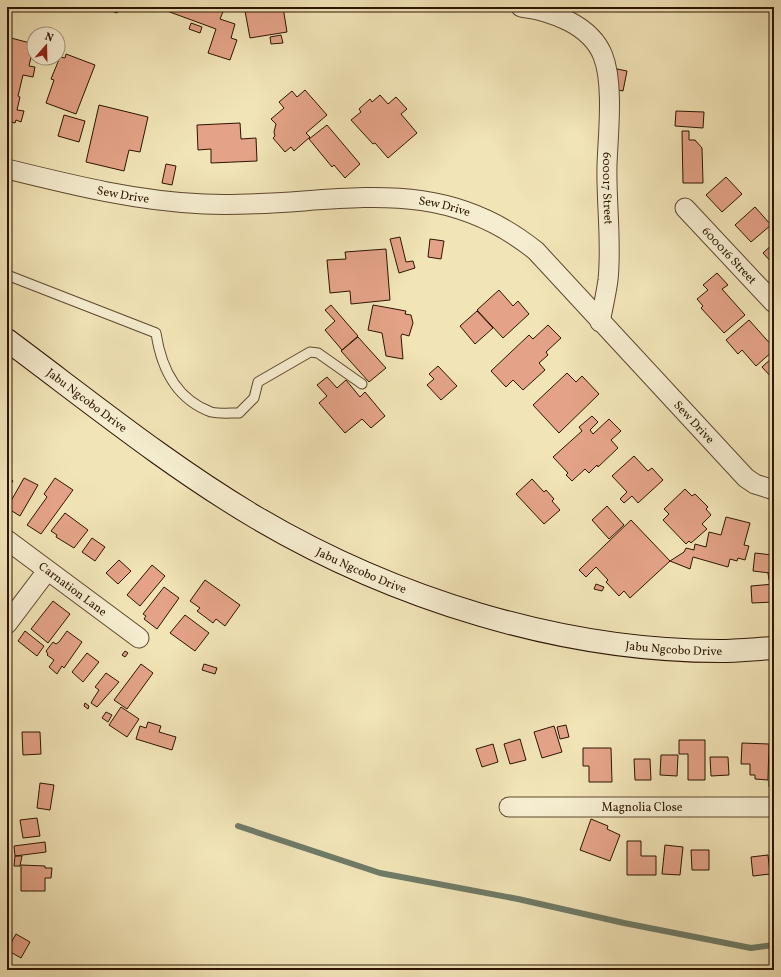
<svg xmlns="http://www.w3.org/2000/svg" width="781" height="977" viewBox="0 0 781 977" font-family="Vollkorn,serif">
<rect width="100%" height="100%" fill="#f1e4b7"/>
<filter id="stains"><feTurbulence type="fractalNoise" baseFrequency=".005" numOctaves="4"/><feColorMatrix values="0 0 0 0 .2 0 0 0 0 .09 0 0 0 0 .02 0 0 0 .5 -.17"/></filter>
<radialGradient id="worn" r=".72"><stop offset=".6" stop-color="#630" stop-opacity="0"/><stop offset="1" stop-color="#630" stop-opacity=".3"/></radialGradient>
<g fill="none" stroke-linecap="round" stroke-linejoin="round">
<path stroke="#6f7b67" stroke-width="6" d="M 238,826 L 380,873 L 518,899 L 624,923 L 751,948 L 774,945"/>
</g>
<path fill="#e4a388" stroke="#2c1400" d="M 101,7 L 119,7 L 117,13 Z
M 168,7 L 225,7 L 220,19 L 235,24 L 231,38 L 237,40 L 230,60 L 208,53 L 216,29 L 167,11 Z
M 268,7 L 283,7 L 287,32 L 250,38 L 245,11 Z
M 191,23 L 202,27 L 200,33 L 189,29 Z
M 281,35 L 283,43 L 271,44 L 270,37 Z
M 11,38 L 34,44 L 29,66 L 35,67 L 33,77 L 23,75 L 18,96 L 20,97 L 17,110 L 24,111 L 21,122 L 16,120 L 15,123 L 7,121 L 7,55 Z
M 66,54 L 95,65 L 76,114 L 46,103 L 54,80 L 51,79 L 60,57 L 65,58 Z
M 617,69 L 627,71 L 623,91 L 613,89 Z
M 305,90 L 327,115 L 306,133 L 310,137 L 294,151 L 291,147 L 285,152 L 273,138 L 275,136 L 274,132 L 276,124 L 271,119 L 284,108 L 279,102 L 292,91 L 297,97 Z
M 380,95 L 388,104 L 396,97 L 407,109 L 401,114 L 417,133 L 388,158 L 375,143 L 373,144 L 351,120 L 361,112 L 359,109 L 370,99 L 372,102 Z
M 99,105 L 148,117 L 140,152 L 129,150 L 124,171 L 86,162 Z
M 676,111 L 704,112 L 703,128 L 675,126 Z
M 64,115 L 85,121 L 79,142 L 58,136 Z
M 240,123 L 241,139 L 256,138 L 257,161 L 211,163 L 211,149 L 198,150 L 197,125 Z
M 327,125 L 360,164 L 345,178 L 334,165 L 332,167 L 309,139 Z
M 682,131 L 689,131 L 689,140 L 695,140 L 702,148 L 703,183 L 683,183 Z
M 166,164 L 176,166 L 172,185 L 162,183 Z
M 726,177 L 742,194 L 722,212 L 706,195 Z
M 755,207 L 771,225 L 751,242 L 735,225 Z
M 400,237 L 406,262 L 413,261 L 415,268 L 399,273 L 390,239 Z
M 430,239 L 444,241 L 441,259 L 428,257 Z
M 774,243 L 774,265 L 763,253 Z
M 386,249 L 390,300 L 351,304 L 350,291 L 330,293 L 327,260 L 346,259 L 345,252 Z
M 717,273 L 728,285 L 722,289 L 745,315 L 724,333 L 701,308 L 703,306 L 697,299 L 708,290 L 703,285 Z
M 499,290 L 513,306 L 518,301 L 529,314 L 503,338 L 477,310 Z
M 331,305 L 358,336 L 342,350 L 325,330 L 335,321 L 325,310 Z
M 373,305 L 406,311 L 405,314 L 411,315 L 413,323 L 409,336 L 402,334 L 401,336 L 403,359 L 386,356 L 382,333 L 368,330 Z
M 477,311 L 493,328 L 475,344 L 460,326 Z
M 749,320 L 774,348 L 774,350 L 756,366 L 742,350 L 738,354 L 726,340 Z
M 548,325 L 561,338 L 546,352 L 548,355 L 539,363 L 545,370 L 523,390 L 513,380 L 506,387 L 491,371 L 529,335 L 533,339 Z
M 358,337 L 386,368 L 369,382 L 341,351 Z
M 772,358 L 774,361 L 773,379 L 762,367 Z
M 438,366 L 457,386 L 441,400 L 427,385 L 434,379 L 429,374 Z
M 567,373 L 576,382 L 582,376 L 599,394 L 559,433 L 533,405 Z
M 327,377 L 337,388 L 346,380 L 360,397 L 365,392 L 385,416 L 371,428 L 362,419 L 345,433 L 319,403 L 327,396 L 317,385 Z
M 592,416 L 598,422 L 590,430 L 593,434 L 609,419 L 621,431 L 611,440 L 618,448 L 598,467 L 597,465 L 589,473 L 585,469 L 572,481 L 566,475 L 568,473 L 553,457 L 582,431 L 579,427 Z
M 634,456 L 648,471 L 652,468 L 663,480 L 638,503 L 632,496 L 624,503 L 620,499 L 627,492 L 612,476 Z
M 7,477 L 13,481 L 7,489 Z
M 24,478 L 38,485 L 20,516 L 7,508 Z
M 55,478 L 73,490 L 41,534 L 27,525 L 47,497 L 44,494 Z
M 532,479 L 544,492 L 546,490 L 554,499 L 552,501 L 560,510 L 544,524 L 516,494 Z
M 685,489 L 692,496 L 695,494 L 708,507 L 706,509 L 711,515 L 702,524 L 707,529 L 691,543 L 689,541 L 686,544 L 663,520 L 669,514 L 664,509 Z
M 607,506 L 624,525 L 609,539 L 592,520 Z
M 65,513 L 88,530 L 74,548 L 56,537 L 57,535 L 51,531 Z
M 726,517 L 750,523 L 744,545 L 749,546 L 745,560 L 738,558 L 737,561 L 730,559 L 728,567 L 693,557 L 690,569 L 670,561 L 684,552 L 686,548 L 694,550 L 695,544 L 706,547 L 709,532 L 721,535 Z
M 631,520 L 670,561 L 630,598 L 624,591 L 619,596 L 606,582 L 608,580 L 596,567 L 586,577 L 579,570 Z
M 92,538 L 105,547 L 95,561 L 82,552 Z
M 755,553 L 772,555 L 770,573 L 753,571 Z
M 119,560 L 131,571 L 118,584 L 106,573 Z
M 152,565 L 165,576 L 140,606 L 127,595 Z
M 774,572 L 774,580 L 769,580 L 768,573 Z
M 205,580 L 240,605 L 225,626 L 216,619 L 213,623 L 197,611 L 200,608 L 190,601 Z
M 596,584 L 604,587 L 602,591 L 594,589 Z
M 774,584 L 774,602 L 752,603 L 751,586 Z
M 164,587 L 179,598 L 157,629 L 144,619 L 146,616 L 143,614 Z
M 53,601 L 70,614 L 48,643 L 31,629 Z
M 185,615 L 209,633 L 195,651 L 170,633 Z
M 25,631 L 44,646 L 37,656 L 18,641 Z
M 67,631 L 82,642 L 64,668 L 62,666 L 57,674 L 49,667 L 54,660 L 47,655 L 48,654 L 46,651 L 53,642 L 56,644 L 59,642 Z
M 125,651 L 128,653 L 125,657 L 122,655 Z
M 87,653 L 99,662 L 83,682 L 72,672 Z
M 141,664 L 153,673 L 127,709 L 114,700 Z
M 204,664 L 217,668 L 215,674 L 202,670 Z
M 106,673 L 119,682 L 97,707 L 91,703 L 92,701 L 99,690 L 95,687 Z
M 85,703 L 89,706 L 88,709 L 84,706 Z
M 121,707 L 139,719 L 127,737 L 109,725 Z
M 106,712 L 112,715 L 108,722 L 102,718 Z
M 148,722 L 161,726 L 159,732 L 176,737 L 172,750 L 136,739 L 140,726 L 146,728 Z
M 566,725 L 569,737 L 560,739 L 557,727 Z
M 554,726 L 562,752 L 542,758 L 534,732 Z
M 22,732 L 40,732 L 41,754 L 23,755 Z
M 520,739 L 526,760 L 510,764 L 504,744 Z
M 679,740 L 705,740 L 705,780 L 688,780 L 688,754 L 679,754 Z
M 742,743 L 769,744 L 768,780 L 755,779 L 755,775 L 750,775 L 750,764 L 741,764 Z
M 493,744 L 498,762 L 482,767 L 476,749 Z
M 583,748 L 611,748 L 612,782 L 589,782 L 589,766 L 583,766 Z
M 661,755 L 678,755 L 677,776 L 660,775 Z
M 710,757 L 728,757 L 729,775 L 711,776 Z
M 634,759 L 650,759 L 651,780 L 635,780 Z
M 774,779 L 774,787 L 769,787 L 769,780 Z
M 40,783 L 54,785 L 50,810 L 37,808 Z
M 37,818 L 40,836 L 23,838 L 20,820 Z
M 7,819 L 11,834 L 7,835 Z
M 591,819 L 608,826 L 607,829 L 620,835 L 610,861 L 580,850 Z
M 627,841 L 641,841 L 641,856 L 656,856 L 656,875 L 627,875 Z
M 45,842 L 46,852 L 15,856 L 14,846 Z
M 665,845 L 683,847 L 680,875 L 662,874 Z
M 691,850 L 709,850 L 709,870 L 692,870 Z
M 768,855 L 770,874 L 753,876 L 751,857 Z
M 15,856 L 22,856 L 20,866 L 14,866 Z
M 21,865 L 45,866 L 45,868 L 52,868 L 51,878 L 45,878 L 45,891 L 21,891 Z
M 7,883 L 11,899 L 7,900 Z
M 16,934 L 30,942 L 21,958 L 7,950 Z"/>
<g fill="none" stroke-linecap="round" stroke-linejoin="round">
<defs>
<path id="service" d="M 7,275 L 156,333 C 161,367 176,399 211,412 C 219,414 230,413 239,413 L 254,398 L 258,382 L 310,352 L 318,353 L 362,384"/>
<g id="minor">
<path id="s1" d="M 521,7 C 552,11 591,25 603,56 C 614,84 608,135 607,165 C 606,203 612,242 608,280 C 606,294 603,308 600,322"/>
<path id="s2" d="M 7,169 C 72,185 136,201 204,204 C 325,210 430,165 536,251 L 746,478 L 755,484 L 774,490"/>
<path id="s3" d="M 685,208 L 774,303"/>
<path id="s4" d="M 7,540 L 139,638"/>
<path d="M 7,624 L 47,571"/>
<path id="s5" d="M 509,807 L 774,807"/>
</g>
<g id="secondary">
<path id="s6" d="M 7,340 C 89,401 169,466 257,518 C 393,598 560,651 719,651 C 737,651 756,649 774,648"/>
</g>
</defs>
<use href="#service" stroke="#5d482e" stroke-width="11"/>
<use href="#minor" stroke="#5d482e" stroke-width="21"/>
<use href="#secondary" stroke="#2c1400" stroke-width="24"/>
<use href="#service" stroke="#f6edd0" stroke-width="9"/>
<use href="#minor" stroke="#f6edd0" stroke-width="19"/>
<use href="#secondary" stroke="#f6edd0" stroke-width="22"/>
</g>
<g text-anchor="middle" stroke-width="3" stroke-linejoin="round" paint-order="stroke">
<g font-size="12" fill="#2c1400" stroke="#f6edd0">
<text dy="4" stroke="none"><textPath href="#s1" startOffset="233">600017 Street</textPath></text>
<text dy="4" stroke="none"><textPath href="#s2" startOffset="119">Sew Drive</textPath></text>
<text dy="4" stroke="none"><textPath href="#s2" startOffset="442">Sew Drive</textPath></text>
<text dy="4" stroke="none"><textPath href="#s3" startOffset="65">600016 Street</textPath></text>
<text dy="4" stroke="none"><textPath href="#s6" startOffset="100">Jabu Ngcobo Drive</textPath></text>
<text dy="4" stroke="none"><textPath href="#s2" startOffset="778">Sew Drive</textPath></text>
<text dy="4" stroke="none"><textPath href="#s6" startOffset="424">Jabu Ngcobo Drive</textPath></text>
<text dy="4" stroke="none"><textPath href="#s4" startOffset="82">Carnation Lane</textPath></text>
<text dy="4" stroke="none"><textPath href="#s6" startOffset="748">Jabu Ngcobo Drive</textPath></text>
<text dy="4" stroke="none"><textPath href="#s5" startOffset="133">Magnolia Close</textPath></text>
</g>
</g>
<rect width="781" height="977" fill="none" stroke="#f1e4b7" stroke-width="24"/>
<rect x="8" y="8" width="765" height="961" fill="none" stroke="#2c1400" stroke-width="2"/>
<rect x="12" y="12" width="757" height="953" fill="none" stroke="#2c1400"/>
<g transform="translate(46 46) rotate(20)"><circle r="19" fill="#f6edd0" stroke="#a5967d"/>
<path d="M0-3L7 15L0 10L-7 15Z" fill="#8f2418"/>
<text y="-6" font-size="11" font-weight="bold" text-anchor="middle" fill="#2c1400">N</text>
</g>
<rect width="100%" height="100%" filter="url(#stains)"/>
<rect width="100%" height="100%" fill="url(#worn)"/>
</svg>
